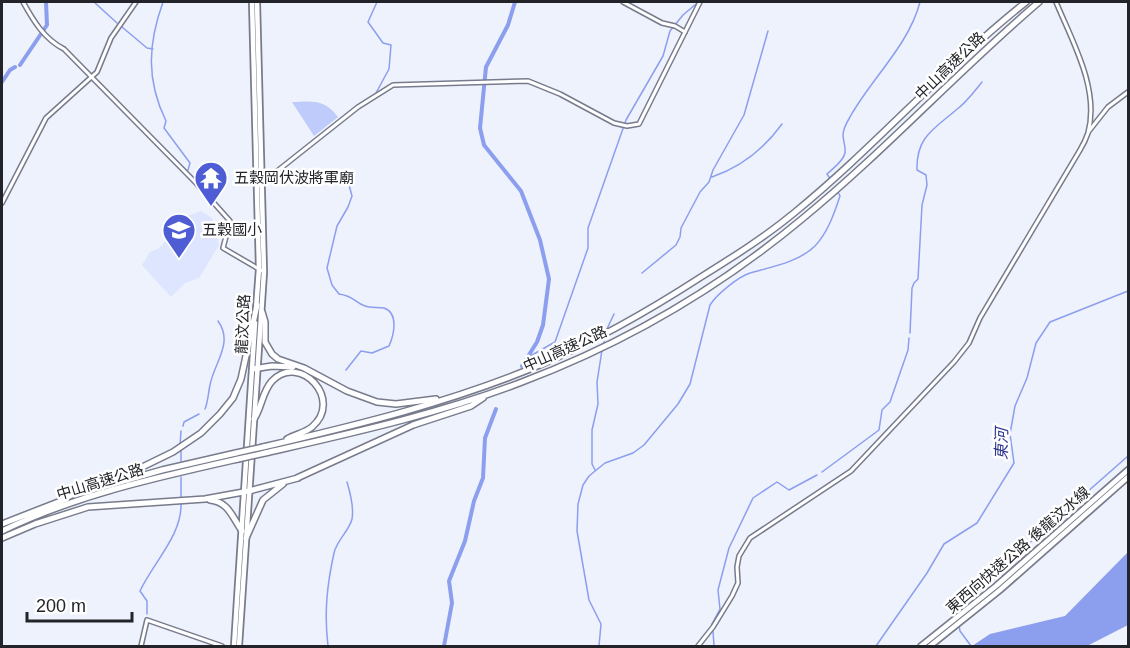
<svg xmlns="http://www.w3.org/2000/svg" width="1130" height="648" viewBox="0 0 1130 648" font-family="Arial,'Noto Sans TC',sans-serif">
<rect width="100%" height="100%" fill="#eef2fd"/>
<path fill="#dde5ff" d="M 201,211 L 212,218 L 219,245 L 199,278 L 185,283 L 171,297 L 142,265 L 150,252 L 160,248 L 185,217 Z"/>
<path fill="#bfcbfa" d="M 292,102 C 313,101 325,99 338,117 L 314,136 Z"/>
<path fill="#8c9eee" d="M 1128,552 L 1128,625 L 1087,646 L 972,646 L 990,634 L 1065,616 Z"/>
<g fill="none" stroke-linecap="round" stroke-linejoin="round">
<path stroke="#8c9eee" stroke-width="1.5" d="M 94,2 L 117,23
M 163,2 C 148,44 146,80 166,121 L 164,128 L 190,163 L 188,170
M 122,27 L 147,48 L 153,49
M 376,93 L 389,69 L 391,45 L 383,43 L 368,22 L 377,2
M 345,170 L 352,196 L 348,207 L 337,226 L 327,268 L 332,285 L 339,294 C 354,296 354,302 365,306 C 370,308 378,307 384,308 C 399,313 394,335 389,346 L 372,353 L 361,351 L 346,370
M 712,177 C 741,167 764,149 782,124
M 831,180 L 827,174 C 833,168 843,162 845,153 C 846,147 843,141 843,135 C 843,129 847,122 850,117 C 871,79 909,45 920,2
M 642,273 L 676,245 L 680,237 L 681,228 L 690,211 L 700,192 L 709,182 L 713,170 L 744,115 L 768,31
M 606,331 L 614,314
M 910,333 L 912,288 L 914,283 L 918,279 L 922,205 L 927,185 L 926,175 L 917,170 C 916,137 934,129 956,110 C 966,103 974,92 982,82
M 603,346 L 605,336
M 525,359 L 555,342 L 588,248 L 588,228 L 626,120 L 663,56 L 670,31 L 683,15 L 696,4
M 205,409 C 208,402 208,394 210,385 C 214,363 234,343 218,321
M 183,426 L 184,422 L 199,414
M 180,445 L 181,431
M 181,450 L 181,461
M 595,470 L 592,464 L 592,430 L 598,404 L 597,382 L 602,350
M 822,472 L 879,430 L 882,410 L 890,402 L 908,350 L 909,338
M 181,477 L 181,497
M 147,614 L 147,601 L 140,591 C 153,563 182,535 181,504
M 957,614 L 977,589 L 1128,456
M 958,619 L 960,631 L 971,646
M 712,624 L 720,609 L 718,590 L 729,548 L 753,498 L 777,482 L 789,490 L 817,475
M 713,631 L 714,646
M 328,646 C 324,613 327,585 334,553 C 337,540 349,531 352,519 C 354,508 350,492 347,482
M 599,646 L 601,624 L 589,600 L 577,531 L 578,504 L 583,485 L 589,476 L 605,463 L 633,453 L 644,445 L 678,404 L 690,384 L 710,305 C 717,294 738,277 750,273 C 771,267 799,262 815,246 C 828,232 834,214 840,196 L 838,192
M 876,646 L 927,573 L 944,544 L 977,523 L 1014,463 L 1010,434 L 1015,406 L 1027,378 L 1036,343 L 1050,322 L 1128,291"/>
<path stroke="#8c9eee" stroke-width="4" d="M 515,2 L 508,25 L 486,67 L 480,128 L 484,145 L 521,191 L 540,240 L 549,279 L 543,325 L 537,342 L 522,366
M 20,65 L 47,25 L 46,2
M 2,82 L 10,70 L 15,67
M 444,646 L 452,603 L 449,581 L 465,541 L 474,501 L 483,478 L 485,438 L 496,409"/>
<defs>
<path id="minor" d="M 623,2 L 662,23 L 675,26 L 685,32
M 1089,131 L 1108,107 L 1128,92
M 141,646 L 147,620 L 222,646"/>
<path id="tertiary" d="M 23,2 C 33,20 44,39 64,49 L 196,183 L 230,221 L 223,248 L 264,272
M 257,187 L 358,107 L 393,85 L 528,81 L 560,94 L 614,123 L 627,126 L 639,124 L 700,2
M 2,203 L 46,118 L 97,72 L 111,38 L 136,2
M 698,646 L 713,627 L 732,596 L 738,583 L 737,567 L 739,556 L 750,538 L 851,471 L 954,362 L 969,343 L 980,318 L 1080,150 C 1083,145 1086,139 1088,133 C 1100,89 1072,41 1056,2"/>
<path id="primary" d="M 252,2 L 259,269 L 256,309
M 234,646 L 255,323
M 239,646 L 264,272 L 257,2"/>
<path id="trunk" d="M 921,646 L 996,586 L 1128,470
M 930,646 L 1000,590 L 1128,477"/>
<path id="motorway" d="M 262,312 L 265,322 L 265,342 L 272,354 L 278,359 L 304,368 L 347,391 L 377,402 L 396,404 L 436,399
M 253,369 L 272,366 L 293,367
M 254,419 C 262,407 262,392 272,381 C 300,352 344,400 312,427 C 305,433 295,434 287,439
M 263,447 C 357,425 453,402 542,364 C 598,340 650,310 701,277 C 733,257 765,237 794,213 C 875,147 944,67 1026,2
M 265,453 C 352,433 439,414 522,382 C 623,344 719,288 802,219 C 885,151 958,71 1039,2
M 297,478 L 413,425 L 471,406 L 483,398
M 81,493 L 162,470 L 236,453
M 64,499 L 87,487 L 130,473 L 173,452 L 201,433 L 220,414 L 233,398 L 241,379 L 257,305
M 210,500 C 229,502 232,517 242,531
M 2,524 L 66,499
M 2,531 C 76,495 158,477 238,459
M 2,538 L 35,524 L 88,507 L 205,499 L 249,491 L 298,478
M 246,538 L 263,500 L 283,484"/>
</defs>
<use href="#minor" stroke="#777b8c" stroke-width="6"/>
<use href="#tertiary" stroke="#777b8c" stroke-width="6"/>
<use href="#primary" stroke="#777b8c" stroke-width="8"/>
<use href="#trunk" stroke="#777b8c" stroke-width="8"/>
<use href="#motorway" stroke="#777b8c" stroke-width="8"/>
<use href="#minor" stroke="#fff" stroke-width="3"/>
<use href="#tertiary" stroke="#fff" stroke-width="3"/>
<use href="#primary" stroke="#fff" stroke-width="4.5"/>
<use href="#trunk" stroke="#fff" stroke-width="4.5"/>
<use href="#motorway" stroke="#fff" stroke-width="5"/>
<defs>
<path id="motorway-bridge" d="M 236,453 L 263,447
M 238,459 L 265,453"/>
</defs>
<use href="#motorway-bridge" stroke="#777b8c" stroke-width="8" stroke-linecap="butt"/>
<use href="#motorway-bridge" stroke="#fff" stroke-width="5"/>
</g>
<defs>
<symbol id="temple-pin" viewBox="-11 -11 22 30"><path d="M0 17L-7.5 6A9.5 9.5 0 1 1 7.5 6Z" fill="#4e5dd3" stroke="#fff"/><path d="M0-6L5-2H3V0L6.5 2.5H4V6H1.5V3h-3V6H-4V2.5H-6.5L-3 0V-2H-5Z" fill="#fff"/></symbol>
<symbol id="school-pin" viewBox="-11 -11 22 30"><path d="M0 17L-7.5 6A9.5 9.5 0 1 1 7.5 6Z" fill="#4e5dd3" stroke="#fff"/><path d="M0-5L7-2L0 1L-7-2ZM-4 1L0 2.5L4 1V4Q0 6-4 4Z" fill="#fff"/></symbol>
</defs>
<g fill-rule="evenodd">
<use href="#temple-pin" x="192" y="159" width="38" height="52"/>
<use href="#school-pin" x="160" y="211" width="38" height="52"/>
</g>
<g text-anchor="middle" stroke-width="5" stroke-linejoin="round" paint-order="stroke">
<g font-size="15" fill="#22242a" stroke="#fff">
<text transform="translate(950 66) rotate(-44)" y="5">中山高速公路</text>
<text transform="translate(243 324) rotate(-87)" y="5">龍汶公路</text>
<text transform="translate(565 349) rotate(-24)" y="5">中山高速公路</text>
<text transform="translate(100 482) rotate(-17)" y="5">中山高速公路</text>
<text transform="translate(1018 550) rotate(-41)" y="5">東西向快速公路 後龍汶水線</text>
</g>
<g font-size="15" fill="#22242a" stroke="#fff" text-anchor="start">
<text x="234" y="183">五穀岡伏波將軍廟</text>
<text x="202" y="235">五穀國小</text>
</g>
<g font-size="16" font-style="italic" fill="#2c348e" stroke="#fff">
<text transform="translate(1001 444) rotate(-89)" y="6">東河</text>
</g>
</g>
<rect width="1130" height="648" fill="none" stroke="#22242a" stroke-width="6"/>
<path d="M27 612v9h105v-9" fill="none" stroke="#22242a" stroke-width="3"/>
<text x="36" y="612" font-size="18" fill="#22242a" stroke="#ffffff" stroke-width="4.5" paint-order="stroke">200 m</text>
</svg>
